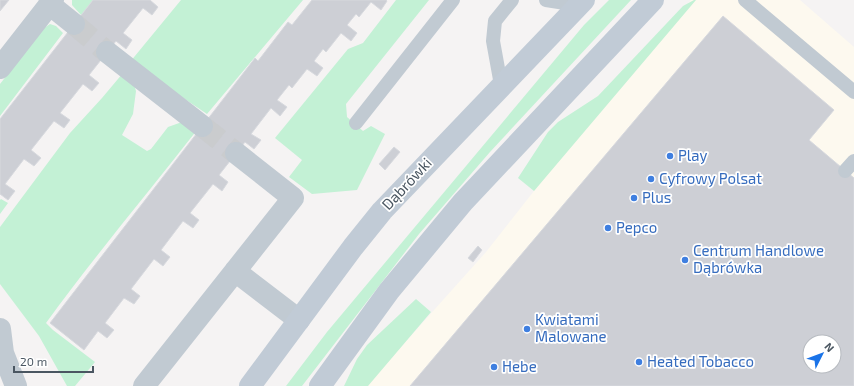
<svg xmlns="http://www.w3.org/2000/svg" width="854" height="386" viewBox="0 0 854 386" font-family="'Exo 2',sans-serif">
<rect width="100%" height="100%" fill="#f5f3f3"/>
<path fill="#fdf9ef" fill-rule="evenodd" d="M 691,0 L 800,0 L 854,47 L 854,386 L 366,386 L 486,252 L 534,191 ZM 810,342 L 834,342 L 834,366 L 810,366 Z"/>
<path fill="#c3f1d5" d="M 72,0 L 93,0 L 81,15 L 72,5 Z
M 181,0 L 303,0 L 207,114 L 130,62 Z
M 396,0 L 429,0 L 346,104 L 347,117 L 363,131 L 371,126 L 385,134 L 357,190 L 312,194 L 289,177 L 302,160 L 275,138 L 348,49 L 363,43 Z
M 609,0 L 631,0 L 490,152 L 419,234 L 302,386 L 286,386 L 327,332 L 584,25 Z
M 694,0 L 696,0 L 534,191 L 518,178 L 548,132 L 558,122 L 598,96 L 683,6 Z
M 50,24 L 56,26 L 63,33 L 0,116 L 0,84 L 44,28 Z
M 123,73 L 133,81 L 136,91 L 133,114 L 122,135 L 147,151 L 151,149 L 168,127 L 182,122 L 197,130 C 147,194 94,257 46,323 L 53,330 L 95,362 L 75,386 L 67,386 L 39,336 L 0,284 L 0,227 L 70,133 L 102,98 Z
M 1,199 L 8,203 L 0,214 L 0,200 Z
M 416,299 L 431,312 L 368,386 L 344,386 L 357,359 L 367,345 Z"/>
<path fill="#cdcfd5" stroke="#d7d9de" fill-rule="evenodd" d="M 0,0 L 9,0 L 0,11 Z
M 93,0 L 150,0 L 158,7 L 152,15 L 143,8 L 123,33 L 132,40 L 126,49 L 116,41 L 89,75 L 99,83 L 92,91 L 83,84 L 60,113 L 70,120 L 64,128 L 54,121 L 31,150 L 41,158 L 34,166 L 24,159 L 5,184 L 15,191 L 8,200 L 0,194 L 0,119 Z
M 312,0 L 386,0 L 387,1 L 381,10 L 371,2 L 359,17 L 356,14 L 347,25 L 357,33 L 351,41 L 341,33 L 326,52 L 323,49 L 314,61 L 323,68 L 317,76 L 307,69 L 292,88 L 289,85 L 277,100 L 287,107 L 280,116 L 271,108 L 251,134 L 261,140 L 254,149 L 245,142 L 219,175 L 228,182 L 222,191 L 213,184 L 190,213 L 199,220 L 193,228 L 183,221 L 161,250 L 170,257 L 163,266 L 154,259 L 131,289 L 140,296 L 134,304 L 124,298 L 105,323 L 114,330 L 107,338 L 98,331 L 84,350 L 50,323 L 255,58 L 258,61 L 288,22 L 292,25 Z
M 723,16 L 834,110 L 809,140 L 854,178 L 854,386 L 410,386 ZM 810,342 L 834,342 L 834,366 L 810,366 Z
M 394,147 L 400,152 L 385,170 L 379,164 Z
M 478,246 L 482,250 L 473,262 L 468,258 Z"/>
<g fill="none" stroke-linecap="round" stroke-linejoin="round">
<path stroke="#caccce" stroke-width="22" stroke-dasharray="22 11" stroke-linecap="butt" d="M 74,24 L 107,52
M 202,126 L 236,153"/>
<path stroke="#c1cad2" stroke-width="14" d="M 546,0 L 578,5
M 745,0 L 854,92
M 501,85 L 493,41 L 495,21 L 512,0
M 356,123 L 453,0
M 845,171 L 854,161"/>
<path stroke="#c1cad2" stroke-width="22" d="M 49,4 L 74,24
M 107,52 L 202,126
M 0,68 L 53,0
M 235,271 L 299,320
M 0,329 L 3,353 L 16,386
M 144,386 L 293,198 L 236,153"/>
<path stroke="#c1cbd6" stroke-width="22" d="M 250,386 L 353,247 L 382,211 L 584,0
M 320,386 L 389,291 L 463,202 L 653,0"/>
</g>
<g fill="#3f7fe0" stroke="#fff" stroke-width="1.5">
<circle cx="670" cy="156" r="4"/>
<circle cx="651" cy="179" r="4"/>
<circle cx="634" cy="198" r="4"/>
<circle cx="608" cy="228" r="4"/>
<circle cx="685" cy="260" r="4"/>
<circle cx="527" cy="329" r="4"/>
<circle cx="639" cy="362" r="4"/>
<circle cx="494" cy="367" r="4"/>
</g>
<g text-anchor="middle" stroke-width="3.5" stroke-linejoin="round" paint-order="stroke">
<g font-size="15" fill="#366cbe" stroke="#fff" text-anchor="start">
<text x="678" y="161">Play</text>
<text x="659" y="184">Cyfrowy Polsat</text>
<text x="642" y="203">Plus</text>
<text x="616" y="233">Pepco</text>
<text x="693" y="256">Centrum Handlowe<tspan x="693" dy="17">Dąbrówka</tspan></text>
<text x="535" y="325">Kwiatami<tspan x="535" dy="17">Malowane</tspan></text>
<text x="647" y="367">Heated Tobacco</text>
<text x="502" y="372">Hebe</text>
</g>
<g font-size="15" fill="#4a5661" stroke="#fff">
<text transform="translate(407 184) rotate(-47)" y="5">Dąbrówki</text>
</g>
</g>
<g transform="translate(822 354) rotate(48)"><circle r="19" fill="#ffffff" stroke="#b7bbc0"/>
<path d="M0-3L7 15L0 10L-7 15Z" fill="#1a73e8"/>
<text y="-6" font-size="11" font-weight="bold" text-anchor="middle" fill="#4a5661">N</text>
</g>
<path d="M14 366v6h79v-6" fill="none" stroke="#4a5661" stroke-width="2"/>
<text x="20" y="366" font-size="12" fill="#4a5661" stroke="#ffffff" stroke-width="3" paint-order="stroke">20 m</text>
</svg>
